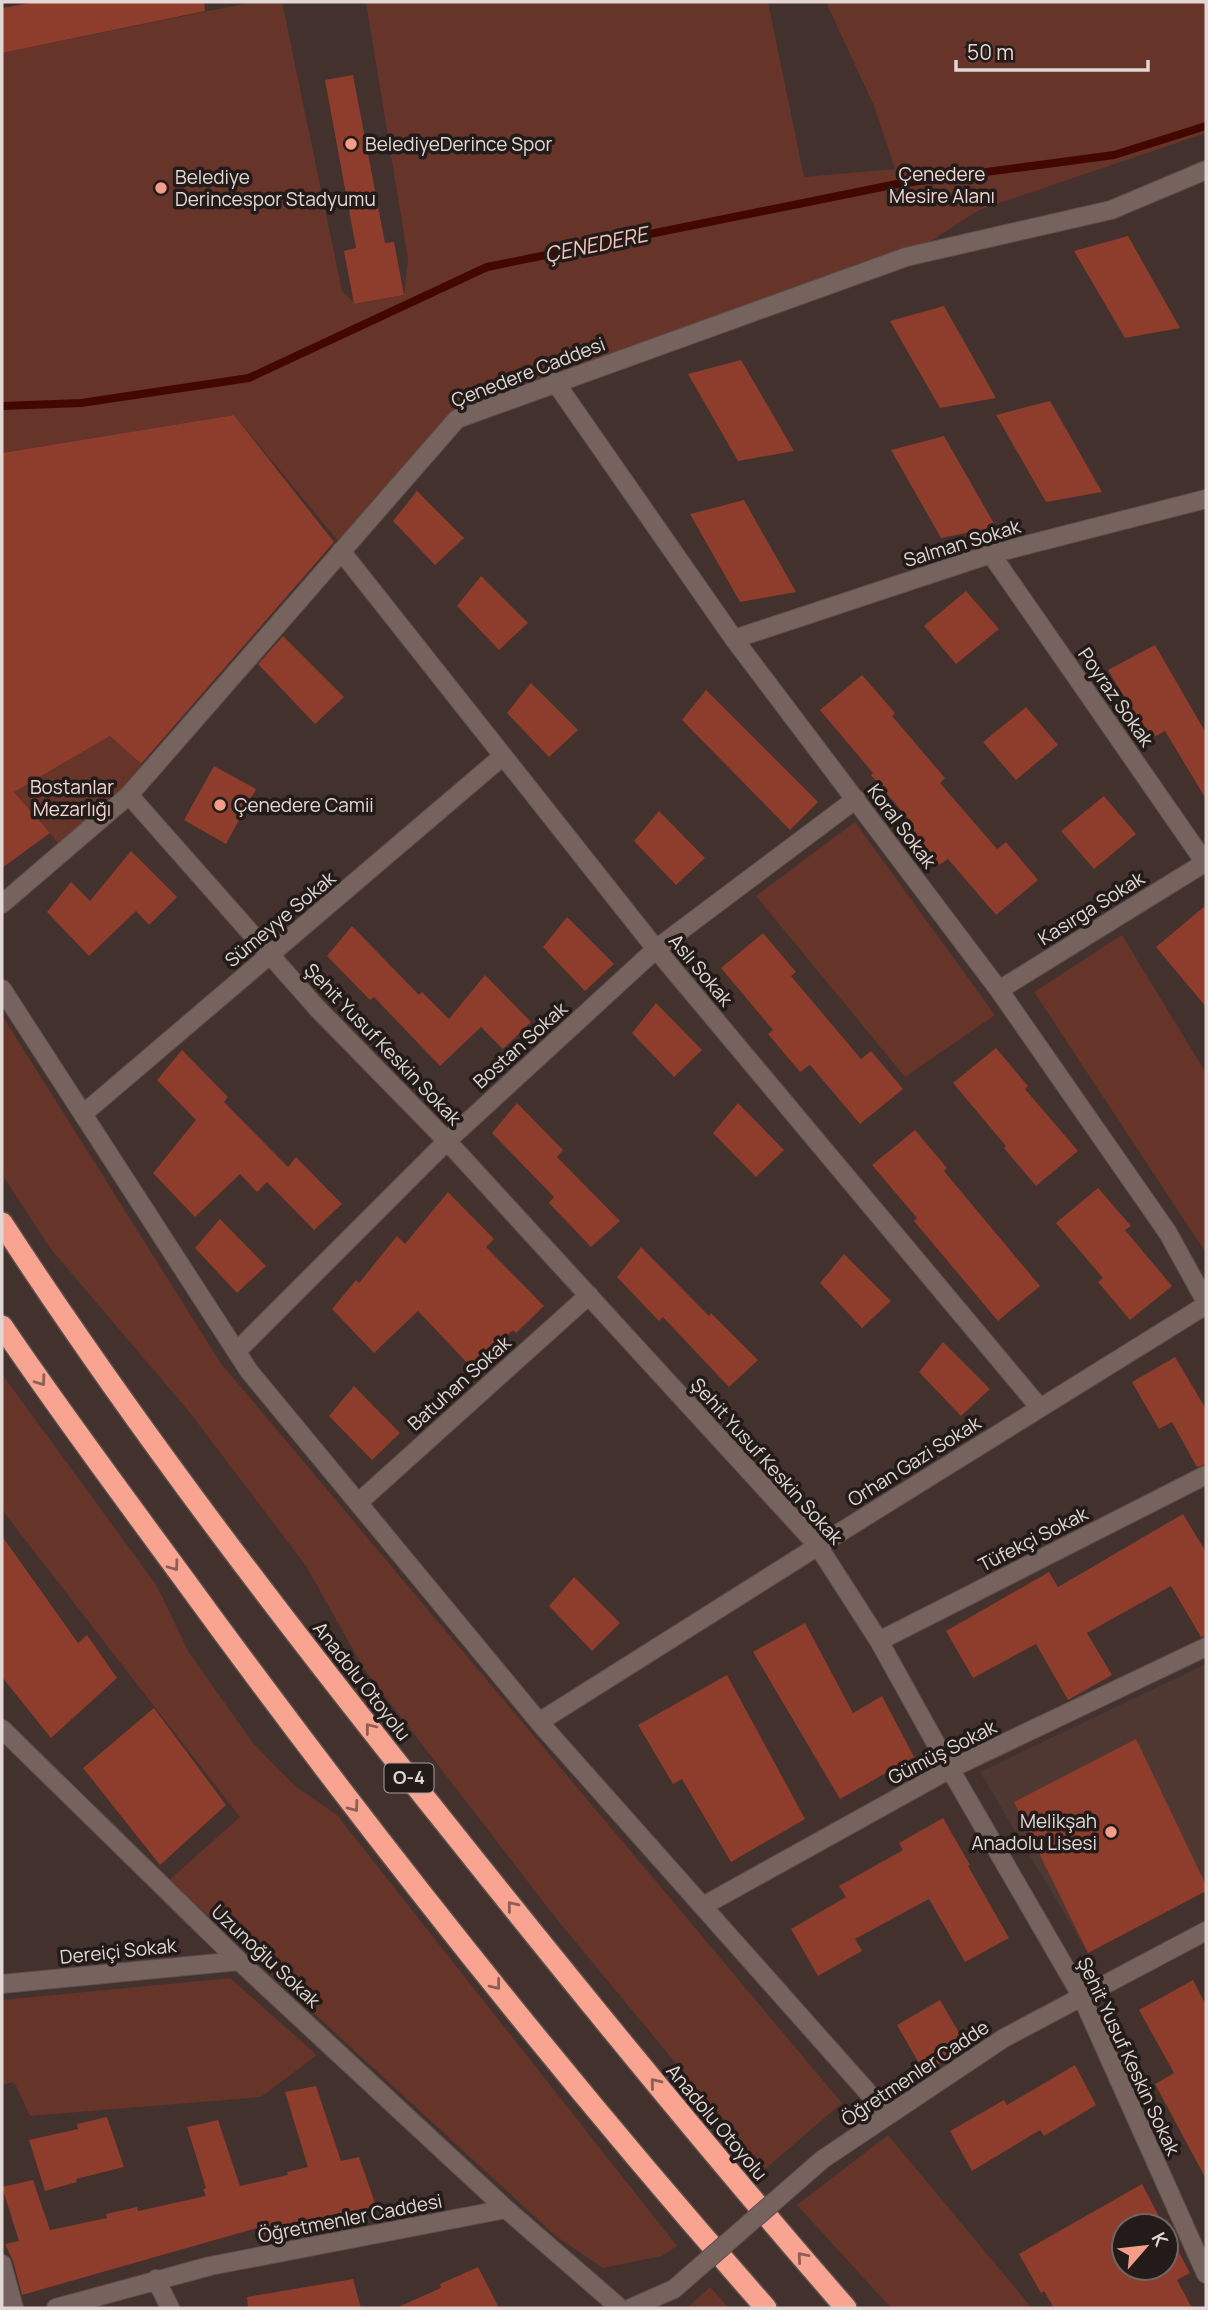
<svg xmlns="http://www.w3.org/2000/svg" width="1208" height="2310" viewBox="0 0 1208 2310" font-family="Manrope,sans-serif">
<rect width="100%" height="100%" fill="#42312d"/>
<path fill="#503832" d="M 1206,1664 L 1206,1891 L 1088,1953 L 980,1772 Z"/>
<path fill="#663429" d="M 253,2 L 282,2 L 342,291 L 355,304 L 404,295 L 408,259 L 366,2 L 768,2 L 804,177 L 895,169 L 874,106 L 826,2 L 1206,2 L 1206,133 L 979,210 L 906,257 L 457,419 L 344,548 L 234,415 L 2,453 L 2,53 Z
M 110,736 L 149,772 L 64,850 L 14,792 Z
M 855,822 L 995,1015 L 905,1077 L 756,896 Z
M 1122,935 L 1206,1073 L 1206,1253 L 1034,992 Z
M 2,1015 L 220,1362 L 842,2103 L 764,2170 L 555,1917 L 364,1669 L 306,1566 L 191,1414 L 50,1248 L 2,1174 Z
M 2,1374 L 157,1586 L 188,1651 L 253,1743 L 295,1786 L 337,1815 L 677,2246 L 662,2256 L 603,2268 L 557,2237 L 169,1880 L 240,1817 L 2,1510 Z
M 230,1978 L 317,2055 L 261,2097 L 30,2116 L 14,2082 L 2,2085 L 2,2000 Z
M 888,2135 L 1032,2308 L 891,2308 L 797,2205 Z
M 710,2287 L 729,2308 L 687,2308 Z"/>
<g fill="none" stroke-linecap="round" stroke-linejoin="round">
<path stroke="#430700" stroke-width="8" d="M 2,406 L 81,403 L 249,378 L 487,267 L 897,184 L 1114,155 L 1206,126"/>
</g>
<path fill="#8e3c2b" d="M 36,2 L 204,2 L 205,11 L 2,53 L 2,8 Z
M 353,75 L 385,243 L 394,242 L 404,295 L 354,304 L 344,251 L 356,248 L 325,80 Z
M 1128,236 L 1180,328 L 1125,338 L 1074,251 Z
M 944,306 L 996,398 L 940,408 L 890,321 Z
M 741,360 L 794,451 L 738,461 L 688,374 Z
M 1050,401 L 1102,492 L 1046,502 L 996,415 Z
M 234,415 L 334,542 L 141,764 L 110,736 L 14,792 L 50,833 L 2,868 L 2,453 Z
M 944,436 L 996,527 L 941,538 L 891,450 Z
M 417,491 L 464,538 L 435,565 L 393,521 Z
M 744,500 L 796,592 L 740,602 L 690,514 Z
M 481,576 L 528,623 L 499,650 L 457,606 Z
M 966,591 L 999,629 L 956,664 L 924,626 Z
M 283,636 L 344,697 L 315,724 L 258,664 Z
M 1155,645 L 1206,733 L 1206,799 L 1165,731 L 1150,739 L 1108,670 Z
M 862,675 L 895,713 L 892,716 L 945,778 L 940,783 L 997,849 L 1006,842 L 1038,880 L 996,915 L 948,859 L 939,865 L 906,828 L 912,823 L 871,775 L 873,773 L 820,710 Z
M 531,683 L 578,730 L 549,757 L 507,713 Z
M 706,690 L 818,802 L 790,830 L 682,720 Z
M 1026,707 L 1058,745 L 1016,780 L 983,742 Z
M 214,766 L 256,789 L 226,844 L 184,820 Z
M 1104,796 L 1136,834 L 1094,869 L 1061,831 Z
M 659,811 L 705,858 L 676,885 L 634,841 Z
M 131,851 L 177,897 L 149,925 L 136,911 L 89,956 L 47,912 L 71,882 L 90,901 Z
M 1206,905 L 1206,1007 L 1156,947 Z
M 567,917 L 614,964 L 585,991 L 543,947 Z
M 352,926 L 419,995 L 422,992 L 449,1019 L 485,975 L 531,1022 L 503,1049 L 481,1027 L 440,1066 L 374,997 L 370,1000 L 327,956 Z
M 763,933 L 796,972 L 791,976 L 861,1059 L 871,1051 L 903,1089 L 860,1124 L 810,1065 L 800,1072 L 768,1034 L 773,1030 L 721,968 Z
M 656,1003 L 702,1050 L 674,1077 L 632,1033 Z
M 996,1048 L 1028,1086 L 1025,1089 L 1078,1151 L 1036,1186 L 1004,1148 L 1006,1146 L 953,1083 Z
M 182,1050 L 228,1097 L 224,1102 L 288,1167 L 296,1157 L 342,1204 L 314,1230 L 267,1182 L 257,1192 L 240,1174 L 195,1217 L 153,1173 L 196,1120 L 157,1080 Z
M 517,1103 L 563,1150 L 557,1157 L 620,1221 L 591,1247 L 549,1203 L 554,1197 L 492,1133 Z
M 738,1103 L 784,1150 L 756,1177 L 713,1133 Z
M 915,1130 L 947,1168 L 944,1171 L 1040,1286 L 998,1321 L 914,1221 L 917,1218 L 872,1165 Z
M 1098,1188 L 1131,1226 L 1125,1230 L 1172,1286 L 1130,1320 L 1098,1282 L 1103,1278 L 1056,1223 Z
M 448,1192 L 494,1239 L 486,1247 L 544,1306 L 516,1333 L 513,1330 L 472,1368 L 418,1311 L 374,1353 L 332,1309 L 356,1280 L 359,1283 L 397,1236 L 405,1244 Z
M 220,1219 L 266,1266 L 237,1293 L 195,1248 Z
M 641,1247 L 709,1316 L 711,1313 L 758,1360 L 729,1387 L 663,1317 L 659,1321 L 617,1277 Z
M 844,1254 L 891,1301 L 862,1328 L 820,1283 Z
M 943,1342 L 990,1389 L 961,1416 L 919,1372 Z
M 1175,1357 L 1206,1409 L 1206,1464 L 1197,1467 L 1172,1422 L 1159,1429 L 1132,1382 Z
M 354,1386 L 400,1433 L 372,1460 L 329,1416 Z
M 1183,1514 L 1206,1552 L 1206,1636 L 1201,1637 L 1171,1586 L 1087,1633 L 1112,1675 L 1068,1700 L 1036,1644 L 973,1678 L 946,1631 L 1049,1572 L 1058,1587 Z
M 2,1536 L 78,1643 L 87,1635 L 117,1678 L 51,1738 L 2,1677 Z
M 574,1577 L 620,1623 L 592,1651 L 549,1606 Z
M 805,1623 L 853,1713 L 882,1696 L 914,1757 L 840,1799 L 753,1652 Z
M 727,1675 L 805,1819 L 731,1862 L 682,1779 L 673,1784 L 638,1725 Z
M 154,1708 L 226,1805 L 160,1865 L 83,1768 Z
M 1136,1739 L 1206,1885 L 1206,1891 L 1088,1953 L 1014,1802 Z
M 943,1818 L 970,1865 L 968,1866 L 1009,1938 L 965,1962 L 929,1899 L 855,1939 L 862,1951 L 818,1976 L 791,1929 L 846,1897 L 839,1886 L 903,1850 L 899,1843 Z
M 1193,1980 L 1206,2005 L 1206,2179 L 1155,2084 L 1174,2073 L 1139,2010 Z
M 940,2000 L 968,2048 L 924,2072 L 897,2025 Z
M 1075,2065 L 1096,2105 L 1044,2136 L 1040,2130 L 972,2171 L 950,2131 L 1004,2100 L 1007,2105 Z
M 316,2086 L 341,2161 L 359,2157 L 376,2206 L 344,2215 L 344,2212 L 263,2235 L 260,2227 L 22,2295 L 13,2261 L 5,2244 L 19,2241 L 2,2187 L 33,2180 L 50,2230 L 107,2218 L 106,2214 L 137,2207 L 138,2211 L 206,2196 L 203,2189 L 206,2188 L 187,2127 L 218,2120 L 240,2186 L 288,2175 L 287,2172 L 308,2167 L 285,2092 Z
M 107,2117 L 124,2167 L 76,2179 L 77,2182 L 45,2191 L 29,2140 L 78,2129 L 77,2124 Z
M 1142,2184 L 1164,2226 L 1124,2226 L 1124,2268 L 1166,2268 L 1166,2228 L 1190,2273 L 1177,2280 L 1192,2308 L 1054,2308 L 1044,2291 L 1041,2293 L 1019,2254 Z
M 478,2267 L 499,2308 L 396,2308 L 441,2288 L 440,2284 Z
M 353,2279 L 361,2308 L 248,2308 L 247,2297 Z"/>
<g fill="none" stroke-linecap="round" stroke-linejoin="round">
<defs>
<path id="minor" d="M 555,382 L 734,639 L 999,990 L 1168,1233 L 1206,1302
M 341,551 L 656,949 L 1040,1408
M 991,554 L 1206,864
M 734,639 L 991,554 L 1206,499
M 129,795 L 317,1008 L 447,1141 L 818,1546 L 879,1641 L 950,1769 L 1081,1995 L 1206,2274
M 2,904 L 129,795 L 457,419 L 906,257 L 1111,210 L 1206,170
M 2,989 L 249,1371 L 539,1722 L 888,2115
M 999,990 L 1206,862
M 83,1114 L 503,756
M 237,1351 L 447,1141 L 656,949 L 856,799
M 359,1502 L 589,1295
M 879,1641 L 1206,1475
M 539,1722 L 818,1546 L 1206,1305
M 2,1729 L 239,1961 L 506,2209
M 703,1906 L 950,1769 L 1206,1647
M 2,1984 L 239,1961
M 823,2159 L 1004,2038 L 1206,1931
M 2,2264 L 14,2308
M 156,2279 L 170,2308
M 56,2308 L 210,2266 L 506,2209 L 620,2308
M 631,2308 L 674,2289"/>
<path id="highway" d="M 2,1223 C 139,1433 293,1633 450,1829 C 579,1991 710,2152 846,2308
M 2,1326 C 59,1410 120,1492 181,1575 C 365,1828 560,2074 766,2308"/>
</defs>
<use href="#minor" stroke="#5c4e4a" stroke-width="20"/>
<use href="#highway" stroke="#5c4e4a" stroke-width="24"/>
<use href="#minor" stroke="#76635e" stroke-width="18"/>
<use href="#highway" stroke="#f8a491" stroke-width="21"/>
<defs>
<path id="minor-bridge" d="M 674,2289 L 823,2159"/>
</defs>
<use href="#minor-bridge" stroke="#5c4e4a" stroke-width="20" stroke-linecap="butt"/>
<use href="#minor-bridge" stroke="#76635e" stroke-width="18"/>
</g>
<defs><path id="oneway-chevron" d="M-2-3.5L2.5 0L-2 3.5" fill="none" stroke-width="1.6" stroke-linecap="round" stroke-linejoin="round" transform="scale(1.75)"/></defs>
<g stroke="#8e6055">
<use href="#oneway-chevron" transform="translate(41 1381) rotate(54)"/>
<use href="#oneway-chevron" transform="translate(174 1566) rotate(54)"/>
<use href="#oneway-chevron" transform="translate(370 1728) rotate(-128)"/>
<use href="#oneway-chevron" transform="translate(354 1807) rotate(53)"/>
<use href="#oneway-chevron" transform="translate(512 1906) rotate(-129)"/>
<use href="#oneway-chevron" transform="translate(496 1985) rotate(51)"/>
<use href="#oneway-chevron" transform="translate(655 2083) rotate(-129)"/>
<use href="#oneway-chevron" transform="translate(802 2257) rotate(-131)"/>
</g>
<g fill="#f49e8a" stroke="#231b19" stroke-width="2.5">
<circle cx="351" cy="144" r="7"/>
<circle cx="161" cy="188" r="7"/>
<circle cx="220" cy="805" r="7"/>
<circle cx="1111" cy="1832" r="7"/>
</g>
<g text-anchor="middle" stroke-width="7" stroke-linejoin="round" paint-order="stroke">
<rect fill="#231b19" stroke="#a99f9c" stroke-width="2" x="384.5" y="1763.5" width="49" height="29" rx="5"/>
<g font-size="18" font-weight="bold" fill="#e2d7d4">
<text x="409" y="1784">O-4</text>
</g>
<g font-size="19" fill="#e2d7d4" stroke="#231b19" text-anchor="start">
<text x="365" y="151">BelediyeDerince Spor</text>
<text x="175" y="184">Belediye<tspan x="175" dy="22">Derincespor Stadyumu</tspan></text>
<text x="234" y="812">Çenedere Camii</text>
<text x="1097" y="1828" text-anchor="end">Melikşah<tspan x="1097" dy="22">Anadolu Lisesi</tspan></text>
</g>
<g font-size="19" fill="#efd6d0" stroke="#231b19">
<text x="942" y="181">Çenedere<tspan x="942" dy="22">Mesire Alanı</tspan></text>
<text x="72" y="794">Bostanlar<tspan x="72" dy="22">Mezarlığı</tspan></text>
</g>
<g font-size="19" fill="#e2d7d4" stroke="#231b19">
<text transform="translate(528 372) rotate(-21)" y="7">Çenedere Caddesi</text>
<text transform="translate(962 543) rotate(-17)" y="7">Salman Sokak</text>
<text transform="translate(1116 697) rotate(55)" y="7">Poyraz Sokak</text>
<text transform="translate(902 826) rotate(53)" y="7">Koral Sokak</text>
<text transform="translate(1091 908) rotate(-32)" y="7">Kasırga Sokak</text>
<text transform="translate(280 919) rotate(-40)" y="7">Sümeyye Sokak</text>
<text transform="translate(701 970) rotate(50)" y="7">Aslı Sokak</text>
<text transform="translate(383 1044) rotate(46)" y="7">Şehit Yusuf Keskin Sokak</text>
<text transform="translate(520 1045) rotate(-42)" y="7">Bostan Sokak</text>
<text transform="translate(459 1383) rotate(-42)" y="7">Batuhan Sokak</text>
<text transform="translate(767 1461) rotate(48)" y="7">Şehit Yusuf Keskin Sokak</text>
<text transform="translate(914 1461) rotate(-32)" y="7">Orhan Gazi Sokak</text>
<text transform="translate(1033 1539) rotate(-27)" y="7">Tüfekçi Sokak</text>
<text transform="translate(362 1681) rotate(52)" y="7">Anadolu Otoyolu</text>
<text transform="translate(942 1752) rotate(-27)" y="7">Gümüş Sokak</text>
<text transform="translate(118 1951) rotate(-6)" y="7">Dereiçi Sokak</text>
<text transform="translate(266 1956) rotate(43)" y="7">Uzunoğlu Sokak</text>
<text transform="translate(1129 2056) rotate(65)" y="7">Şehit Yusuf Keskin Sokak</text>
<text transform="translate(915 2073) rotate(-34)" y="7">Öğretmenler Cadde</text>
<text transform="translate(717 2122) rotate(50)" y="7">Anadolu Otoyolu</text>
<text transform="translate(350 2218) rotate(-11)" y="7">Öğretmenler Caddesi</text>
</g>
<g font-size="21" font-style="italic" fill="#f4c4b8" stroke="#231b19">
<text transform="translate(596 245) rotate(-12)" y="7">ÇENEDERE</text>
</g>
</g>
<rect width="1208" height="2310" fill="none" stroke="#e2d7d4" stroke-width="7"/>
<g transform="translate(1145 2247) rotate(62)"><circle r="33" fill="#231b19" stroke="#6f6664" stroke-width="2"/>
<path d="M0-5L12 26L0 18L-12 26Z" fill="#f49e8a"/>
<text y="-10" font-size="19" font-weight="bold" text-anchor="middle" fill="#e2d7d4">K</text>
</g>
<path d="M956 60v10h192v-10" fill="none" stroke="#e2d7d4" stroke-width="3.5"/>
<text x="967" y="60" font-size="21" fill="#e2d7d4" stroke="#231b19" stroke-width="5" paint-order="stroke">50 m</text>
</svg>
